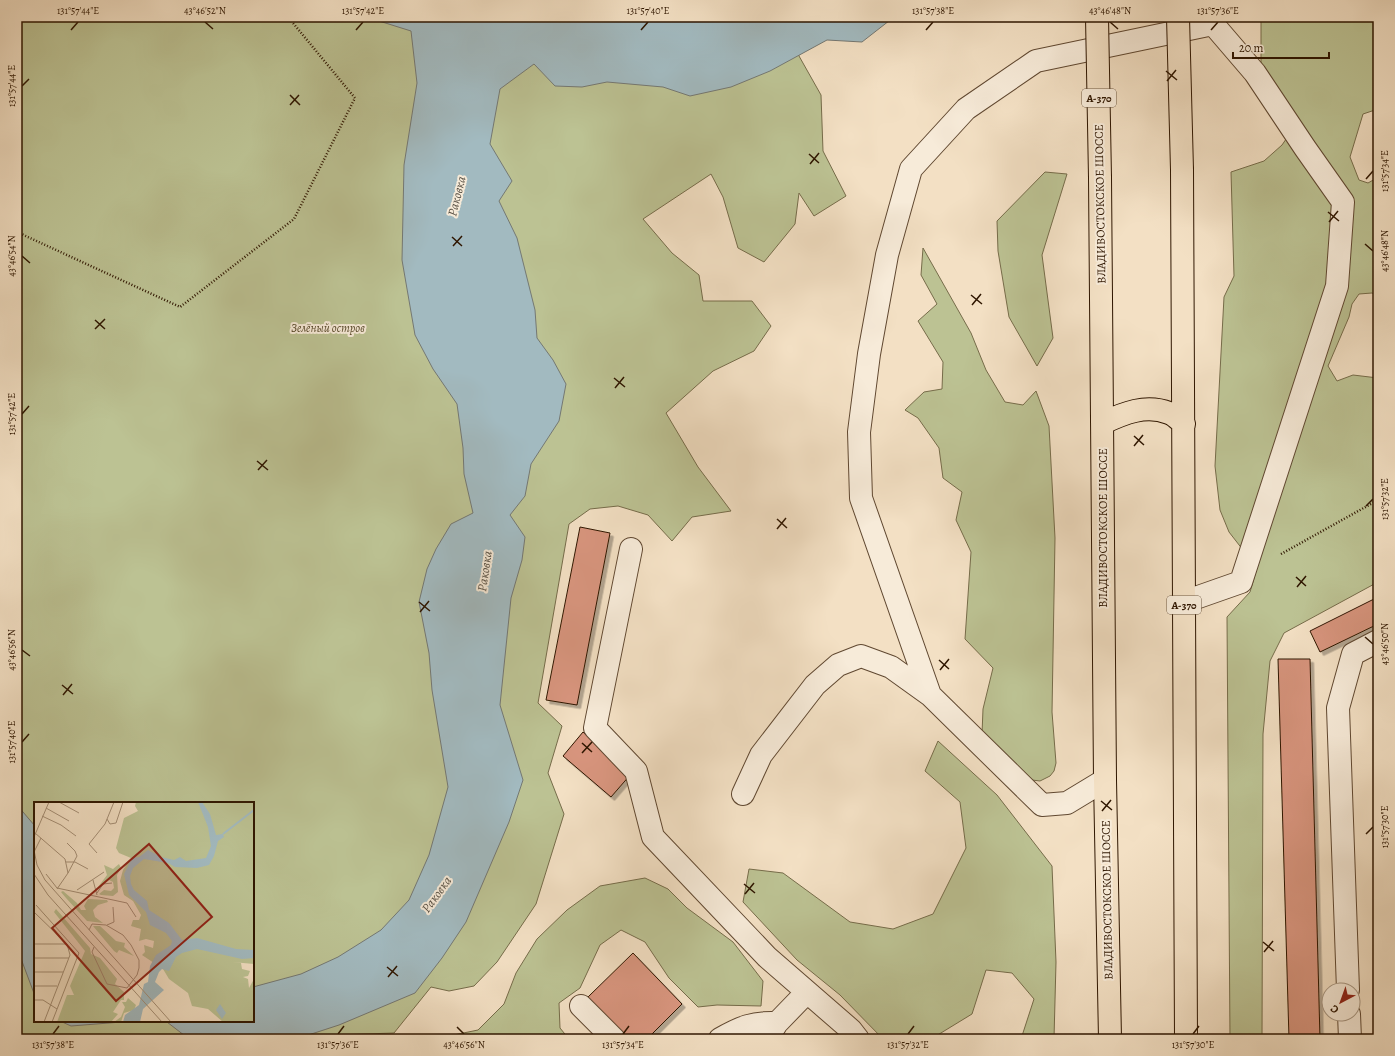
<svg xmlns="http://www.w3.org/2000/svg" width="1395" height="1056" viewBox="0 0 1395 1056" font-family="Alegreya,serif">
<defs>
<filter id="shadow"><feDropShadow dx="3.5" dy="3.5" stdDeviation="0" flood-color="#0004"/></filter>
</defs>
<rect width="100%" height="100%" fill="#f3e0c4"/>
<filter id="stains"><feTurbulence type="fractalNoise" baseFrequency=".005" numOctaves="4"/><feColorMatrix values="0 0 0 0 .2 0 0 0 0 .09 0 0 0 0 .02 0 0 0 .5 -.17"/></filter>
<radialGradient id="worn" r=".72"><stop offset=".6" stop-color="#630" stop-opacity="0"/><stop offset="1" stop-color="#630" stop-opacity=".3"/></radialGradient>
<path fill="#bcc293" stroke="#766c4a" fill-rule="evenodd" d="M 17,17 L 794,17 L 799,56 L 821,95 L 823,151 L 846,196 L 814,216 L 799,193 L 795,224 L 764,262 L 738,248 L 723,197 L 711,174 L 643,219 L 672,253 L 699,275 L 703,301 L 752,301 L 771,326 L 754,351 L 713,371 L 666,413 L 698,467 L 731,511 L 692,517 L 672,541 L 648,515 L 618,506 L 590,509 L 569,524 L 538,703 L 562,726 L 548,773 L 564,814 L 536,904 L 497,962 L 474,986 L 449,991 L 431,987 L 394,1033 L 335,1035 L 328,1039 L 17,1039 ZM 35,803 L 253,803 L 253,1021 L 35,1021 Z
M 1261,17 L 1378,17 L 1378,109 L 1363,114 L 1350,157 L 1359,180 L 1368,183 L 1375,179 L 1378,160 L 1378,296 L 1372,293 L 1359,294 L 1352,304 L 1349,317 L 1328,366 L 1337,381 L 1353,375 L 1378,378 L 1378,582 L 1284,633 L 1270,661 L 1263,734 L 1262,1039 L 1230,1039 L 1227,617 L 1250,592 L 1257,568 L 1229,532 L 1220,510 L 1215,466 L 1224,297 L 1234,276 L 1231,172 L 1264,161 L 1282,145 L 1295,126 L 1261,72 Z
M 1045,172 L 1067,174 L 1042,255 L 1053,338 L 1037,366 L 1009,317 L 998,251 L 997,221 Z
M 923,248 L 971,333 L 986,370 L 1005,402 L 1023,405 L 1036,391 L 1049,426 L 1055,538 L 1052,712 L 1056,763 L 1054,771 L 1050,776 L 1040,781 L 1032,780 L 982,734 L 983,709 L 993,668 L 965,639 L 971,552 L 956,520 L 962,492 L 943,478 L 939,448 L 918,418 L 905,410 L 924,392 L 942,389 L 943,362 L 918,321 L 937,304 L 921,275 Z
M 938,741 L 997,795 L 1052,866 L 1056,962 L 1054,1039 L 1021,1039 L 1034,999 L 1012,973 L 986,970 L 972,1014 L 936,1036 L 924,1039 L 883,1039 L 840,995 L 797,960 L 743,902 L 749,869 L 783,873 L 850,922 L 893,929 L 933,914 L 966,848 L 960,802 L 925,771 Z
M 645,878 L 668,889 L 687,908 L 733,942 L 763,981 L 761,1006 L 717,1005 L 698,1007 L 669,978 L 645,942 L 621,930 L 600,945 L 580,988 L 559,1003 L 560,1028 L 569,1039 L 434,1039 L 478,1030 L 504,1004 L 516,973 L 537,939 L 567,910 L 600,886 Z"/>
<path fill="#a2bac0" stroke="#747873" d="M 374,17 L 894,17 L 862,42 L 827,40 L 770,71 L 731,87 L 690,96 L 663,87 L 607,82 L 582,87 L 555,86 L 534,64 L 500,89 L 490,144 L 512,181 L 499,201 L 517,238 L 535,310 L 537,338 L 553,360 L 566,384 L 559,421 L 531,464 L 525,496 L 510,515 L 525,537 L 522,560 L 511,598 L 500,705 L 523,780 L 509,822 L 466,922 L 442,958 L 415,993 L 339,1025 L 296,1039 L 189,1039 L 167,1022 L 160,1021 L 253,1021 L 253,987 L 301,974 L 338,957 L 381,930 L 409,900 L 429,855 L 448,787 L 432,690 L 429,653 L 419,602 L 427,569 L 436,549 L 451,524 L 473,513 L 464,474 L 463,448 L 457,404 L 433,369 L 415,335 L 402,260 L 404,165 L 417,83 L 411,31 L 379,21 Z
M 17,805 L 35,826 L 35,996 L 17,948 Z
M 60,1021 L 134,1021 L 71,1026 Z"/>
<path fill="#d8957e" stroke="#2f1600" filter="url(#shadow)" d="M 580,527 L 610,533 L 577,705 L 546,700 Z
M 1378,597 L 1378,624 L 1320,652 L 1310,631 Z
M 1278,659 L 1310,659 L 1320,1039 L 1289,1039 Z
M 583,732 L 631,774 L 611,797 L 563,756 Z
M 633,953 L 682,1004 L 647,1039 L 629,1039 L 588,997 Z"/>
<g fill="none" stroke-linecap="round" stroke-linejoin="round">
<defs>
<path id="minor" d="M 631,549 L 595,728 L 636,771 L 653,837 L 767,957 L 851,1030 L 858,1039
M 1105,780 L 1067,803 L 1042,805 L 930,695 L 861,498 L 859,432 L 869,354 L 887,255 L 911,169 L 966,109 L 1036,61 L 1213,24 L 1255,73 L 1305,148 L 1343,202 L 1337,286 L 1241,582 L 1184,602
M 743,794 L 761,755 L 815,685 L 838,665 L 861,656 L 891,667 L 930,695
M 1348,990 L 1338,708 L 1353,654 L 1378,641
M 581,1006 L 614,1039
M 1349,1014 L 1350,1039
M 720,1039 C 741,1027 753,1022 777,1023
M 767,1039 L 777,1023 L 807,992"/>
<path id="highway" d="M 1182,170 L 1186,1039
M 1100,178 L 1105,780 L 1110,1039
M 1103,423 C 1124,413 1146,404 1169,413 C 1175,415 1180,421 1184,424"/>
</defs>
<use href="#minor" stroke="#604831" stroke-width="24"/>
<use href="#highway" stroke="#2f1600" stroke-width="24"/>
<path stroke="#2f1600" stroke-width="2.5" stroke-dasharray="1 2" stroke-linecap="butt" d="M 17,232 L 180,307 L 294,219 L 355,98 L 288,17
M 1281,554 L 1378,500"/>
<use href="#minor" stroke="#f7ebd9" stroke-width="22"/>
<use href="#highway" stroke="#f3e0c4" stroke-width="22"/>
<defs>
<path id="highway-bridge" d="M 1097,17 L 1100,178
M 1178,17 L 1182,170"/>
</defs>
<use href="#highway-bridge" stroke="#2f1600" stroke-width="24" stroke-linecap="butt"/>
<use href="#highway-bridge" stroke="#f3e0c4" stroke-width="22"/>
</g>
<path fill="none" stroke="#2f1600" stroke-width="1.5" d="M 205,22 L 213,29M 1110,22 L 1118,29M 71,30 L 78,22M 356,30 L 363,22M 641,30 L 648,22M 926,30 L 933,22M 1211,30 L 1218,22M 1166,71 L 1177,80M 1167,81 L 1176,70M 22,86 L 29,79M 290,95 L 300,105M 290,105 L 299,95M 809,154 L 819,163M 810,164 L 819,153M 1366,179 L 1373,171M 1328,212 L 1339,221M 1329,222 L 1338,211M 452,237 L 462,246M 1365,244 L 1373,251M 453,246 L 462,236M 22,256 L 30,263M 971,295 L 982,304M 972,305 L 981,294M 95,320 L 105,329M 95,329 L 105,319M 614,378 L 625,387M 615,388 L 624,377M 22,414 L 29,406M 1134,436 L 1144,445M 1134,446 L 1143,435M 257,461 L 268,470M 258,470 L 267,460M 1366,506 L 1373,499M 777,519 L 787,528M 777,529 L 786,518M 1296,577 L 1306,586M 1297,587 L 1306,576M 419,602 L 430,611M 420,612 L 429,601M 1365,637 L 1373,644M 22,650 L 30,656M 939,660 L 949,669M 940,670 L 949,659M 62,685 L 73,694M 63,695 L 72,684M 22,742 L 29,734M 582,743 L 592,752M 582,753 L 592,742M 1101,801 L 1112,810M 1102,811 L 1111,800M 1366,834 L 1373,827M 744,884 L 755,893M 745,894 L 754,883M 1263,942 L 1274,951M 1264,952 L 1273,941M 387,967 L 398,976M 388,977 L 397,966M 457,1027 L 464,1034M 53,1034 L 59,1026M 338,1034 L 344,1026M 623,1034 L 629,1026M 908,1034 L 914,1026M 1193,1034 L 1199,1026"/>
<g text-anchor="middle" stroke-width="4" stroke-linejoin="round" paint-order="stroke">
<g fill="#f7ebd9" stroke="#6b5641" stroke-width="1">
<rect x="1082" y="89" width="34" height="18" rx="3"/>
<rect x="1167" y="596" width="34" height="18" rx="3"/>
</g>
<g font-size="11" font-weight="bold" fill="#2f1600">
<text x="1099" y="102">А-370</text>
<text x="1184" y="609">А-370</text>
</g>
<g font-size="12" fill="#2f1600" stroke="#f7ebd9">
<text transform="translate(1100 204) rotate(-91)" y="4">ВЛАДИВОСТОКСКОЕ ШОССЕ</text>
<text transform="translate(1103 528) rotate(-90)" y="4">ВЛАДИВОСТОКСКОЕ ШОССЕ</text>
<text transform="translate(1107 900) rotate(-91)" y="4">ВЛАДИВОСТОКСКОЕ ШОССЕ</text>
</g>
<g font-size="12" font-style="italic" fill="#594a2c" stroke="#f7ebd9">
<text x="328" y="332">Зелёный остров</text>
</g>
<g font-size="13" font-style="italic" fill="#574f43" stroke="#f7ebd9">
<text transform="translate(456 196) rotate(-76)" y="5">Раковка</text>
<text transform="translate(484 571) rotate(-82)" y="5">Раковка</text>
<text transform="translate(436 894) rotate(-54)" y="5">Раковка</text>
</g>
</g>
<g transform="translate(34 802)">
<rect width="220" height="220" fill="#f3e0c4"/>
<path d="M 102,0 L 220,0 L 220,162 L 198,160 L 207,161 L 208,167 L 216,169 L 214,174 L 209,175 L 214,177 L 215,186 L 220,177 L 220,219 L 189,220 L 174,207 L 158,204 L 154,191 L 135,177 L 129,167 L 108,153 L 111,150 L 110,143 L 119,146 L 120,139 L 112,137 L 105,139 L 107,127 L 97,124 L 99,118 L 105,118 L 107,113 L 99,99 L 90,93 L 86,79 L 89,68 L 97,56 L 85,51 L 82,46 L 90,16 L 104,9 L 101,4 ZM 85,62 L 87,66 L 83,73 L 84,90 L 79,94 L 67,93 L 65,92 L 70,88 L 77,89 L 80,86 L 79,80 L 75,78 L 64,85 L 73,73 L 70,63 L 79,67 ZM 29,89 L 43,101 L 47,108 L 52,108 L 50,104 L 54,97 L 73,98 L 74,100 L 64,103 L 59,108 L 61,115 L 69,121 L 53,119 L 32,96 L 27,90 ZM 22,107 L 56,146 L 57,152 L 66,156 L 83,177 L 81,182 L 90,190 L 90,198 L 87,198 L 79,210 L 84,212 L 77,220 L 23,220 L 33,193 L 40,193 L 36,184 L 51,149 L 20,110 ZM 59,124 L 66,124 L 82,139 L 91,141 L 90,145 L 100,154 L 85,148 L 83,151 L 80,149 ZM 94,196 L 102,203 L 100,208 L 90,211 L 87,220 L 80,220 L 87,215 L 91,205 L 88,200 L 92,200 Z" fill="#bcc293"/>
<path d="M 164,0 L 168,0 L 176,12 L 182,33 L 189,32 L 190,35 L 184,39 L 180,54 L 175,63 L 163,66 L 141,65 L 134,61 L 110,57 L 99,66 L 96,74 L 97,82 L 100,88 L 113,99 L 115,108 L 135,121 L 148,138 L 163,136 L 202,147 L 220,148 L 220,156 L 208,157 L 163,147 L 148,151 L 142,155 L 135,169 L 128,167 L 125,170 L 121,180 L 130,188 L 109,207 L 106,220 L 89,220 L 91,213 L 105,203 L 110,182 L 114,180 L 116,164 L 122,153 L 137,143 L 138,139 L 132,131 L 116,123 L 112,110 L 95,93 L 90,72 L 98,56 L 105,55 L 114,48 L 127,55 L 140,58 L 146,55 L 152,59 L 172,56 L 177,44 L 174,25 ZM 186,202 L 192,211 L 188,217 L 182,208 Z" fill="#a2bac0"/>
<path fill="none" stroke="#a2bac0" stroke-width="2" d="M 189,32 L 220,8"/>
<path fill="none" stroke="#a58f76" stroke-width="1" d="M 25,0 L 45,11M 12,6 L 35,19M 8,14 L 27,23 L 42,34M 73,17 L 76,22 L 82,21 L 89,0M 1,31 L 31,57 L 34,71 L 23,87M 0,35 L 15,0M 33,41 L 41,49 L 43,54 L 34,71M 0,48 L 3,63 L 11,78 L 137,220M 0,50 L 7,36M 63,51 L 55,42 L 71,22 L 80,0M 32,60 L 41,60 L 54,67M 0,72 L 14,93 L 128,220M 12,72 L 23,86 L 93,101 L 102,115M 59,78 L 63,93M 43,88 L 70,70M 63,91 L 69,82 L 78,81M 2,103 L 45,151 L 18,220M 0,110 L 33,142 L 36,153 L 10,220M 73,123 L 80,120 L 79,105M 55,128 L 58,122 L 72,123 L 89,133 L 97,143 L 105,158 L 105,166 L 103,173 L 93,186 L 73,182 L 58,150 L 60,145M 0,142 L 33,142M 0,156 L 35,156M 0,170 L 29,170M 0,184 L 23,184M 0,198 L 9,198 L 23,207"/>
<path fill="#8f2418" fill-opacity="0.15" stroke="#8f2418" stroke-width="2" d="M 115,42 L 178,115 L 82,199 L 18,126 Z"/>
<rect width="220" height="220" fill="none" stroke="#2f1600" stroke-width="2"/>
</g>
<rect width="1395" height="1056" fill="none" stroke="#f3e0c4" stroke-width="44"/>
<g transform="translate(1341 1002) rotate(221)"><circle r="19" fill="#f7ebd9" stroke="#a79682"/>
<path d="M0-3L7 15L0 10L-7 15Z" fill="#8f2418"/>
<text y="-6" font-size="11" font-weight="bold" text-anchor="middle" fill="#2f1600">С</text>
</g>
<path d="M1233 52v6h96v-6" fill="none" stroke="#2f1600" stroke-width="2"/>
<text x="1239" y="52" font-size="12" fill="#2f1600" stroke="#f7ebd9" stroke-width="3" paint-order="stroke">20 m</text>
<rect x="22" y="22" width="1351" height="1012" fill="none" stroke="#2f1600" stroke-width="1.5"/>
<g font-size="10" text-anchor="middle" fill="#2f1600">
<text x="78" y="14">131°57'44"E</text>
<text x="205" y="14">43°46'52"N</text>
<text x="363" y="14">131°57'42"E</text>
<text x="648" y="14">131°57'40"E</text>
<text x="933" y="14">131°57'38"E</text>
<text x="1110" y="14">43°46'48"N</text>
<text x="1218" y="14">131°57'36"E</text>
<text transform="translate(11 86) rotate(-90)" y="4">131°57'44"E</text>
<text transform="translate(1384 171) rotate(-90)" y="4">131°57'34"E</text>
<text transform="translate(1384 251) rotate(-90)" y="4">43°46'48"N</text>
<text transform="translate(11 256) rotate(-90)" y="4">43°46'54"N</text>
<text transform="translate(11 414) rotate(-90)" y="4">131°57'42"E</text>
<text transform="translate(1384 499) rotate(-90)" y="4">131°57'32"E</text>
<text transform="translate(1384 644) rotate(-90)" y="4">43°46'50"N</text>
<text transform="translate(11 650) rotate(-90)" y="4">43°46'56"N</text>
<text transform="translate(11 742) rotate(-90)" y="4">131°57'40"E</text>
<text transform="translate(1384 827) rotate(-90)" y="4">131°57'30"E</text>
<text x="53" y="1048">131°57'38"E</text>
<text x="338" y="1048">131°57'36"E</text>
<text x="464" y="1048">43°46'56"N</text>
<text x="623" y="1048">131°57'34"E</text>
<text x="908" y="1048">131°57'32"E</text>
<text x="1193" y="1048">131°57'30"E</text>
</g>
<rect width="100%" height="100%" filter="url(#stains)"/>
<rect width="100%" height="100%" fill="url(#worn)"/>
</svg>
